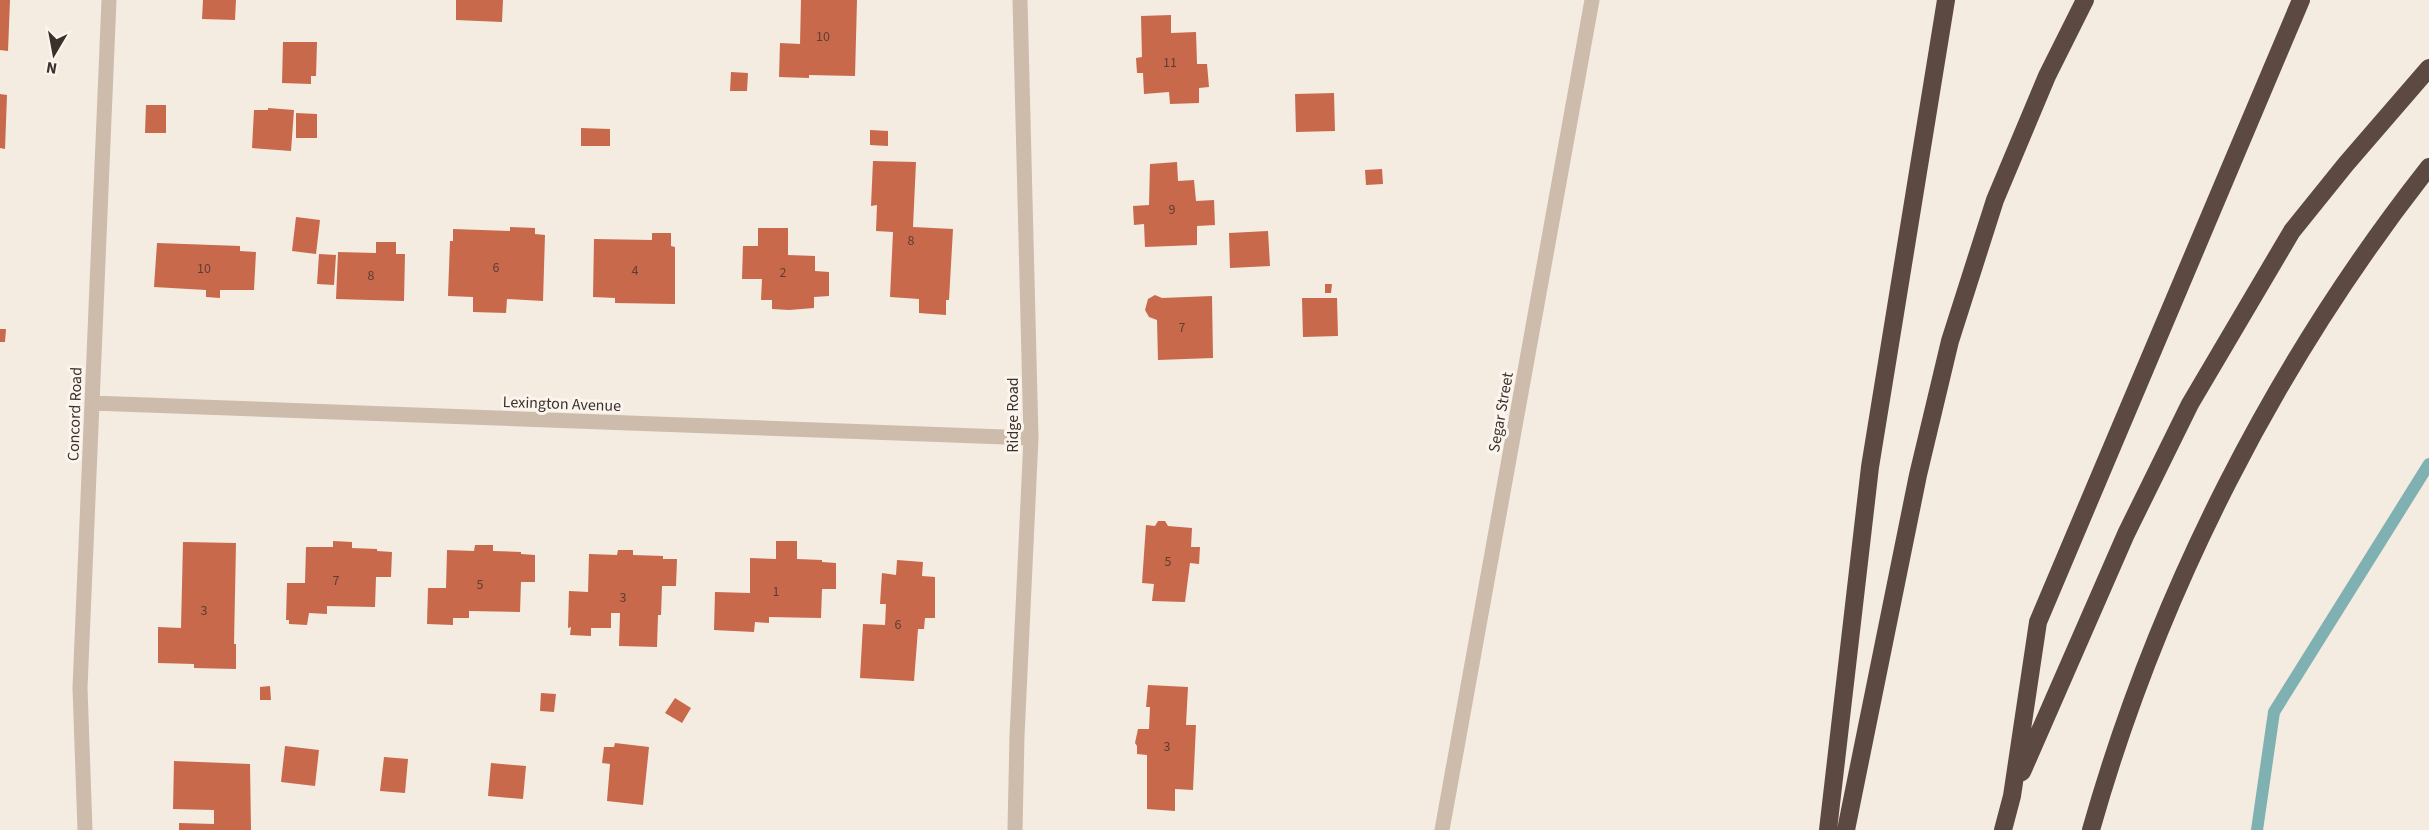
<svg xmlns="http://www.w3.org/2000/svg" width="2429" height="830" viewBox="0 0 2429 830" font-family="'Source Sans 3',sans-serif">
<rect width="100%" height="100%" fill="#f4ebe1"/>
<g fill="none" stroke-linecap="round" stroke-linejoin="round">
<path stroke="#7fb0b2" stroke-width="12" d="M 2257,830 L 2274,712 L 2429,464"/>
</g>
<path fill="#c8694b" d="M 0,0 L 10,0 L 8,51 L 0,50 Z
M 203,0 L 236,0 L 235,20 L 202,19 Z
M 456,0 L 503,0 L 502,22 L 456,20 Z
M 801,0 L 857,0 L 855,76 L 809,75 L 809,78 L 779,77 L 780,43 L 800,44 Z
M 1171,15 L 1171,33 L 1196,32 L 1197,64 L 1207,64 L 1209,87 L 1199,88 L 1199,103 L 1170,104 L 1169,92 L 1144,94 L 1143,73 L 1137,73 L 1136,58 L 1142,57 L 1141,16 Z
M 283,42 L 317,42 L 316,76 L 311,76 L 311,84 L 282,83 Z
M 731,72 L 748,73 L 747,91 L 730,91 Z
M 1334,93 L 1335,131 L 1296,132 L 1295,94 Z
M 0,94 L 7,95 L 5,149 L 0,148 Z
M 146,105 L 166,105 L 166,133 L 145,133 Z
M 268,108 L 294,110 L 291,151 L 252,148 L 254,110 L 268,110 Z
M 296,113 L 317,114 L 317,138 L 296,138 Z
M 581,128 L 610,129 L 610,146 L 581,146 Z
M 870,130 L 888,131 L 888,146 L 870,145 Z
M 873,161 L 916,162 L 913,227 L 953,229 L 949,300 L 946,300 L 946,315 L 919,313 L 919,299 L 890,297 L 893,232 L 876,231 L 877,205 L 871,206 Z
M 1177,162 L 1178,181 L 1194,180 L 1196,201 L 1214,200 L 1215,225 L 1197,226 L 1197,245 L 1145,247 L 1144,224 L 1134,225 L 1133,206 L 1149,205 L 1150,164 Z
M 1382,169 L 1383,184 L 1366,185 L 1365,170 Z
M 296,217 L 320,220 L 316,254 L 292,251 Z
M 510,227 L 535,228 L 535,234 L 545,235 L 543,301 L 507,299 L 506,313 L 473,312 L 473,297 L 448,296 L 450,241 L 453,241 L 453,229 L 510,231 Z
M 758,228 L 788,228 L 788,255 L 815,256 L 815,271 L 829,272 L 829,296 L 814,297 L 814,308 L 789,310 L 772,309 L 772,300 L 761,300 L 762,279 L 742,279 L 743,246 L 758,246 Z
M 1268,231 L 1270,266 L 1230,268 L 1229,233 Z
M 652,233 L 671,233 L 671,246 L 675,247 L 675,304 L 615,303 L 615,298 L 593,297 L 594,239 L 652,240 Z
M 376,242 L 396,242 L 396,254 L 405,254 L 404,301 L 336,299 L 338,252 L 376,253 Z
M 157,243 L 240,246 L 240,251 L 256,252 L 254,290 L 220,290 L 220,298 L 206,297 L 206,290 L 154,287 Z
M 319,254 L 336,255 L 334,285 L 317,284 Z
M 1325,284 L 1332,284 L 1331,293 L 1325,293 Z
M 1155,295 L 1162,298 L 1212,296 L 1213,358 L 1158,360 L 1157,320 L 1149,317 L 1145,310 L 1148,299 Z
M 1302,298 L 1337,298 L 1338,336 L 1303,337 Z
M 0,329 L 6,329 L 5,342 L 0,342 Z
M 1158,521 L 1165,521 L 1168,526 L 1192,528 L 1191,547 L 1200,547 L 1199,564 L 1190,563 L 1185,602 L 1152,601 L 1154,584 L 1142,583 L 1146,525 L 1155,526 Z
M 333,541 L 352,542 L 352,548 L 377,549 L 377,551 L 392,552 L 391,577 L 376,577 L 375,607 L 327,606 L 327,614 L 309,613 L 307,625 L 289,624 L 289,620 L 286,620 L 287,583 L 305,583 L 306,547 L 333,547 Z
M 776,541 L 797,541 L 797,559 L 822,560 L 822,562 L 836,563 L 836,589 L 822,589 L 821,618 L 769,617 L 769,623 L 755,622 L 754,632 L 714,630 L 715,592 L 750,593 L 750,558 L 776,559 Z
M 183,542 L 236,543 L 234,644 L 236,644 L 236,669 L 194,668 L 194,664 L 158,663 L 158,627 L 181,628 Z
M 475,545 L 493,545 L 493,551 L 521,552 L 521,554 L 535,555 L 535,582 L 521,582 L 520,612 L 469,611 L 469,618 L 453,618 L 453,625 L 427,624 L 428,588 L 446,588 L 447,550 L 474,551 Z
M 618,550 L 633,550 L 633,555 L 663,556 L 663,559 L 677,559 L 676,586 L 662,586 L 661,615 L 658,615 L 657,647 L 619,646 L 620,613 L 611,613 L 611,628 L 591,628 L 591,636 L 570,635 L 571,627 L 568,628 L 569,591 L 588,592 L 589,554 L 617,555 Z
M 897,560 L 923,562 L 922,576 L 935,577 L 935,618 L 925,618 L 924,629 L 918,629 L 914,681 L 860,678 L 863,624 L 885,625 L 886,604 L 880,604 L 882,573 L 896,575 Z
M 1148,685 L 1188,687 L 1186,725 L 1196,725 L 1193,790 L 1175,789 L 1175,811 L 1147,809 L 1147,755 L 1137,754 L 1137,746 L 1135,743 L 1138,729 L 1149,729 L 1150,707 L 1146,707 Z
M 270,686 L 271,700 L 260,700 L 260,687 Z
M 541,693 L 556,694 L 554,712 L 540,711 Z
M 675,698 L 691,708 L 682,723 L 665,713 Z
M 615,743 L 649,747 L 643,805 L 607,801 L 610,764 L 602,763 L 604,747 L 614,747 Z
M 285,746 L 319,750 L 315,786 L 281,782 Z
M 384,757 L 408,759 L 405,793 L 380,791 Z
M 174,761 L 250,764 L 251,830 L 179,830 L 179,823 L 214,824 L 214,810 L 173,809 Z
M 491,763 L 526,766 L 523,799 L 488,796 Z"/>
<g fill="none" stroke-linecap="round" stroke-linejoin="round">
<path stroke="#cdbbac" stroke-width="15" d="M 92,403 L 1031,438
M 85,830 L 80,688 L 109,0
M 1015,830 L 1017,736 L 1031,438 L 1020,0
M 1442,830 L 1592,0"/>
<path stroke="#5c4a42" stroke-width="18" d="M 2022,772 L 2126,534 L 2190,404 L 2292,231 L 2346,164 L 2429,68
M 1828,830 L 1870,467 L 1946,0
M 1846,830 L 1918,475 L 1950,341 L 1995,200 L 2047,76 L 2085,0
M 2003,830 L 2012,796 L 2038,622 L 2301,0
M 2091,830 C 2158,593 2276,361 2429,167"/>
</g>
<g text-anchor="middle" stroke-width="6" stroke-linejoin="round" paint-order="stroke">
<g font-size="14" fill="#5e3e33">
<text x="823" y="41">10</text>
<text x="1170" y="67">11</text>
<text x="1172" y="214">9</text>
<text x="911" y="245">8</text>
<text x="496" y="272">6</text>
<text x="204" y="273">10</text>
<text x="635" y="275">4</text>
<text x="783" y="277">2</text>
<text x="371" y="280">8</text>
<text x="1182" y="332">7</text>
<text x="1168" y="566">5</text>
<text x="336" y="585">7</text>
<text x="480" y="589">5</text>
<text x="776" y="596">1</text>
<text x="623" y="602">3</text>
<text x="204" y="615">3</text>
<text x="898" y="629">6</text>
<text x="1167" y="751">3</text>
</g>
<g font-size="16" fill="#3b302b" stroke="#fbf5ee">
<text transform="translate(562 403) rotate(2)" y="6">Lexington Avenue</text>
<text transform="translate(1500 412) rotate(-80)" y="6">Segar Street</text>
<text transform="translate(74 414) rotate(-88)" y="6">Concord Road</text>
<text transform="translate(1012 415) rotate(-90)" y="6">Ridge Road</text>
</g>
</g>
<g transform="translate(54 54) rotate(190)" stroke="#fbf5ee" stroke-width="4.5" paint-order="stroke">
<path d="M0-4.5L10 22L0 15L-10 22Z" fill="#3b302b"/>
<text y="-9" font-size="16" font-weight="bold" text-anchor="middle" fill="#3b302b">N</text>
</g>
</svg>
